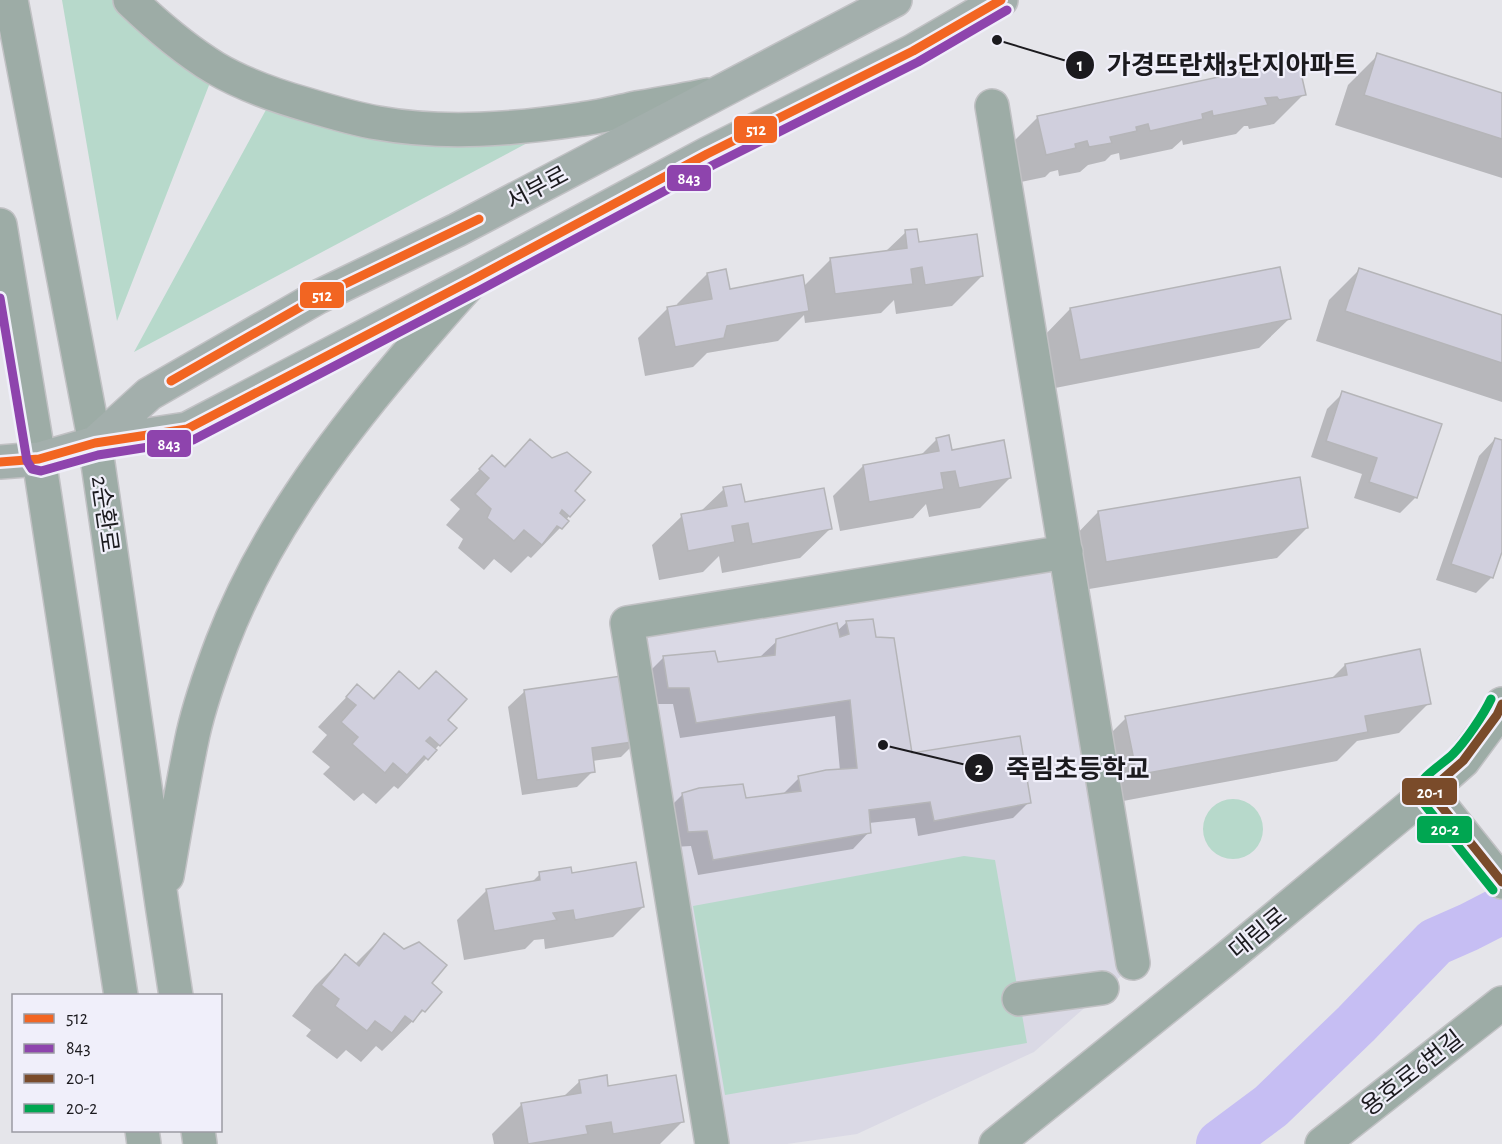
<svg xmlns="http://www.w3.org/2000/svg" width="1502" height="1144" viewBox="0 0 1502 1144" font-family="'Alegreya Sans','Noto Sans KR',sans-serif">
<rect width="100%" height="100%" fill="#e5e5ea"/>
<path fill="#dad9e5" d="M 1049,567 L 1121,976 L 1034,1052 L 857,1134 L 787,1144 L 716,1144 L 632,631 Z"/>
<path fill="#b7d9cb" d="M 62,0 L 118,0 L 213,75 L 117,321 Z
M 273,97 L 546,133 L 134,352 Z
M1203 829a30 30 0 1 1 60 0a30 30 0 1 1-60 0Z
M 964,856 L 995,860 L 1027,1043 L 725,1095 L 693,906 Z"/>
<path fill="#0003" d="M 1378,55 L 1502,94 L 1502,178 L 1335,125 L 1348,85 Z
M 1304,94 L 1274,124 L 1249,129 L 1248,126 L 1244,126 L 1236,134 L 1183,145 L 1182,140 L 1172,149 L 1120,160 L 1119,153 L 1111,155 L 1105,161 L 1088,165 L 1080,172 L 1059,176 L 1058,170 L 1050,172 L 1045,177 L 1016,183 L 1008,147 L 1038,117 Z
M 906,232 L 917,244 L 982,276 L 952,306 L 896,314 L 894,300 L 881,313 L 805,323 L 804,315 L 778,341 L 707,353 L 693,367 L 645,376 L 638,338 L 668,308 L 678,306 L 677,304 L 707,274 L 728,290 L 803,287 L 830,260 L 885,252 Z
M 1359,270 L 1502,316 L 1502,402 L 1316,341 L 1329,300 Z
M 1070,309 L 1289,319 L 1259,348 L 1050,389 L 1041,339 Z
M 1343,393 L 1416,497 L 1400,513 L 1354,498 L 1362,474 L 1311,457 L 1327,409 Z
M 937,439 L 950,451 L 1010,478 L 980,508 L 929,517 L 926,504 L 913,518 L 840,531 L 833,496 L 863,466 L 920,456 Z
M 1495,439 L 1502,442 L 1502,547 L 1492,577 L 1476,593 L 1436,580 L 1479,456 Z
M 530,441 L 573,492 L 569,516 L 560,528 L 531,558 L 528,556 L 511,573 L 494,559 L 484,570 L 458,548 L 463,539 L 446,525 L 460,509 L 450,500 L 492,457 L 503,467 Z
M 724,489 L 744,504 L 830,529 L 800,558 L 722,573 L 719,556 L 703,572 L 659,580 L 652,545 L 682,516 L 700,512 Z
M 1098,512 L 1307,528 L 1277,558 L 1077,591 L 1069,542 Z
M 847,622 L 874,638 L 911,755 L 1029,802 L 1013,818 L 918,836 L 915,818 L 869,823 L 869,832 L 853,849 L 698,875 L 691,846 L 673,847 L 667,810 L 683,794 L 745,800 L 783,794 L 799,778 L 840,771 L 835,716 L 680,738 L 673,704 L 653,704 L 648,673 L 664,657 L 717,664 L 760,657 L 777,641 L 837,631 Z
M 1345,665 L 1429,703 L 1399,733 L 1357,741 L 1337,761 L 1107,804 L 1096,748 L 1126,718 L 1330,680 Z
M 399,673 L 446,721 L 439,745 L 398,789 L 394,786 L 376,804 L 363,793 L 354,801 L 323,774 L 330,767 L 312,752 L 327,735 L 318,727 L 357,686 L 372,699 Z
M 525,691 L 637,741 L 621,757 L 592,761 L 593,771 L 577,787 L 522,795 L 508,707 Z
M 540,874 L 571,875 L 643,907 L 613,937 L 545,949 L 544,939 L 534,940 L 525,949 L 464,960 L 457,920 L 487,890 L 531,883 Z
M 384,935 L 429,984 L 440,992 L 423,1011 L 382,1051 L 376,1046 L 361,1062 L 346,1050 L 337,1059 L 306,1036 L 311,1030 L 292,1016 L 315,986 L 345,956 L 355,964 Z
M 580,1081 L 607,1088 L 682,1122 L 660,1144 L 494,1144 L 492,1134 L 522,1104 L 563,1097 Z"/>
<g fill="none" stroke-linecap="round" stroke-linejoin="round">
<path stroke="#c6bef3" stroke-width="48" d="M 1220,1144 L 1271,1106 L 1356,1024 L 1435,942 L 1469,927 L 1502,910"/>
</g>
<path fill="#d0cfdd" stroke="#b5b5b8" stroke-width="1.5" d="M 1377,53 L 1502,93 L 1502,139 L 1364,95 Z
M 1298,60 L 1306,95 L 1279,100 L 1277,97 L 1265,98 L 1268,105 L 1213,116 L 1212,111 L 1202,114 L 1203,119 L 1150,131 L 1148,124 L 1136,127 L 1137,131 L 1110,137 L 1112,143 L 1089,147 L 1087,141 L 1075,144 L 1076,148 L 1046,155 L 1037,116 Z
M 917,229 L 919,242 L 977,234 L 983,276 L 925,285 L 922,267 L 911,269 L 913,284 L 835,294 L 830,258 L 907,248 L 905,230 Z
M 1280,267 L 1291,319 L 1080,360 L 1070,308 Z
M 1359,268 L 1502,315 L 1502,363 L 1345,311 Z
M 726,269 L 730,289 L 803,275 L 809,311 L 727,326 L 724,338 L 675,347 L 667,307 L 712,299 L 707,273 Z
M 1342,391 L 1442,424 L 1417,498 L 1369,482 L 1377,458 L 1326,441 Z
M 949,435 L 952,450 L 1004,440 L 1011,478 L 959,488 L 955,471 L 941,473 L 944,489 L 869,502 L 863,465 L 939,451 L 936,438 Z
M 1495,438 L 1502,440 L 1502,552 L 1493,578 L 1451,564 Z
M 530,439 L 552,458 L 567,452 L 591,472 L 575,491 L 585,500 L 570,517 L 562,510 L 560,513 L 569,521 L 562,529 L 557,526 L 542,545 L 524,530 L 514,541 L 487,518 L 491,509 L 475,494 L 489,478 L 479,469 L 492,455 L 505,467 Z
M 1300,477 L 1308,528 L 1106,562 L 1098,511 Z
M 741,484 L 745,502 L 824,488 L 832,529 L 752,544 L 748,523 L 732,526 L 735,542 L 688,551 L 681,514 L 727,506 L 723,487 Z
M 873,619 L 876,637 L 894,638 L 912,753 L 1020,736 L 1031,803 L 934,821 L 930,802 L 869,810 L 871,833 L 713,860 L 707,831 L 688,832 L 682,793 L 699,788 L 743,784 L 746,798 L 801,791 L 798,776 L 826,770 L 857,768 L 850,700 L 696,723 L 689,688 L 668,688 L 663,656 L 715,651 L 718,662 L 775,655 L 776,639 L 837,623 L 840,637 L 849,634 L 846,621 Z
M 1420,649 L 1431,704 L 1365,716 L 1368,732 L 1137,775 L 1125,716 L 1347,675 L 1345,664 Z
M 399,671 L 419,689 L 436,671 L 467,699 L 448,720 L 457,728 L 440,746 L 430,737 L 426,741 L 437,750 L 428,760 L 424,756 L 407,775 L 393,763 L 385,773 L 352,744 L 358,737 L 341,722 L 356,705 L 346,697 L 357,684 L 374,699 Z
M 628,675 L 639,741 L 592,748 L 595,772 L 537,780 L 524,690 Z
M 636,862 L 644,907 L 575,920 L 573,910 L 553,913 L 557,920 L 494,931 L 486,889 L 540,880 L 539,872 L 571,867 L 572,873 Z
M 384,933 L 404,949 L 419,942 L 447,965 L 432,983 L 442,992 L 425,1012 L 422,1010 L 413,1022 L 405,1016 L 392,1033 L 375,1021 L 367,1031 L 335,1006 L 339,999 L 321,985 L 345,954 L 359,966 Z
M 607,1075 L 608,1086 L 676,1075 L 684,1122 L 613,1134 L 611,1122 L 586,1126 L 588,1134 L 528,1144 L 521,1103 L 581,1093 L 579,1080 Z"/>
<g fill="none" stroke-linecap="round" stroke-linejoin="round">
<defs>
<path id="minor" d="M 11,0 L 95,443 L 163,911 L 176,996
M 130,0 C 156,25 184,49 215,68 C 244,85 276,96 308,105 C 331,112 354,119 378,123 C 445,135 515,129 582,119 C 600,117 618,112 636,108 C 660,104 684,100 707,95
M 992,106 L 1133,963
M 0,225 L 39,459 L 121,996
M 1429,791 L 1502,882
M 167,876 C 175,829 183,781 193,734 C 200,703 211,672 222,643 C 262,538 330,446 402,361 C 424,335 447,308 470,283
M 1019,999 L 1102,988
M 142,1130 L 144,1144
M 198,1130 L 200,1144
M 712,1144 L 627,623 L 1066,552
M 996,1144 L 1227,958 L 1429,791 L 1463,761 L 1497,715 L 1502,704
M 1322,1144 L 1502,1003"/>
<path id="major" d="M 95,443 L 149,394 L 318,297 L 457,230 L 895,0
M 0,462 L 39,459 L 95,443 L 187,429 L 474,279 L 707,154 L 913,51 L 1001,0"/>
</defs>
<use href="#minor" stroke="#c1c1c4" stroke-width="36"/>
<use href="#major" stroke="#c1c1c4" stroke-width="36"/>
<use href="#minor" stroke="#9daca6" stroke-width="33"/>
<use href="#major" stroke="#a3afac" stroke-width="33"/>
<defs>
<path id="bus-1" d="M 171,381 L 318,297 L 479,219
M 0,462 L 39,459 L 95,443 L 187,429 L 474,279 L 707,154 L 913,51 L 1001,0"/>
<path id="bus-2" d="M 0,298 L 27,461 L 32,469 L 41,471 L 98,455 L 193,440 L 480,290 L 713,165 L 918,62 L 1007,10"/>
<path id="bus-3" d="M 1502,704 L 1497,715 L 1463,761 L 1429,791 L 1502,882"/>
<path id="bus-4" d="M 1491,699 C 1484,714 1465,742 1453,754 C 1443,764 1420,777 1417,791 L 1420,799 L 1493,890"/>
</defs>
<use href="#bus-1" stroke="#f0effa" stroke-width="14"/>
<use href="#bus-2" stroke="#f0effa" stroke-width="14"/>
<use href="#bus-3" stroke="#f0effa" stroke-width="14"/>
<use href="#bus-4" stroke="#f0effa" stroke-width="14"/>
<use href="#bus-1" stroke="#f26522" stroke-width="9"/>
<use href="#bus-2" stroke="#8e44ad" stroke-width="9"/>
<use href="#bus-3" stroke="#7a4b2a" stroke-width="9"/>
<use href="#bus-4" stroke="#00a651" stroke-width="9"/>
</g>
<g text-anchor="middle" stroke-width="4.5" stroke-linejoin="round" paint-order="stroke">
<g font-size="24" fill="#1b1a1e" stroke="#f0effa">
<text transform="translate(537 188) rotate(-28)" y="8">서부로</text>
<text transform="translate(105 514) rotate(82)" y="8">2순환로</text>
<text transform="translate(1258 933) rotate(-39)" y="8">대림로</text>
<text transform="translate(1412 1073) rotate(-38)" y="8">용호로6번길</text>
</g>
</g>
<path fill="none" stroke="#1b1a1e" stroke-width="2" d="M997 40L1080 65M883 745L979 768"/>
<g fill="#1b1a1e" stroke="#f0effa" stroke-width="2">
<circle cx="997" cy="40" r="6"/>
<circle cx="883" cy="745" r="6"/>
<circle cx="1080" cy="65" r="15"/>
<circle cx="979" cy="768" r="15"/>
</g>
<g font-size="18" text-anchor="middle" font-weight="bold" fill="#fff">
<text x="1080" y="71">1</text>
<text x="979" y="775">2</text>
</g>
<g font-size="26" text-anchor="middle" font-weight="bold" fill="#1b1a1e" stroke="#f0effa" stroke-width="4.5" stroke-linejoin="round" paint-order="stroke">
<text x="1232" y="74">가경뜨란채3단지아파트</text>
<text x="1078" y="778">죽림초등학교</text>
</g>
<g stroke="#f0effa" stroke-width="2">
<rect x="733" y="115" width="45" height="29" rx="6" fill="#f26522"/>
<rect x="666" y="164" width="46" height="28" rx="6" fill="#8e44ad"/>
<rect x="299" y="281" width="46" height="28" rx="6" fill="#f26522"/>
<rect x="146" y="429" width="46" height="29" rx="6" fill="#8e44ad"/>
<rect x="1401" y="777" width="57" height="29" rx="6" fill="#7a4b2a"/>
<rect x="1416" y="815" width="57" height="29" rx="6" fill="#00a651"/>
</g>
<g font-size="16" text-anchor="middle" font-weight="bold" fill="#fff">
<text x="756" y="135">512</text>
<text x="689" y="184">843</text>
<text x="322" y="301">512</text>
<text x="169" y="450">843</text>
<text x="1430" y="798">20-1</text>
<text x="1445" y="835">20-2</text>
</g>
<rect x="12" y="994" width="210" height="138" fill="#f0effa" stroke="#9b9aa2" stroke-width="1.5"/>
<rect x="24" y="1014" width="30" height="9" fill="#f26522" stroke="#9b9aa2" stroke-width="1.5"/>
<text x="66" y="1024" font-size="18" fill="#1b1a1e">512</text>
<rect x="24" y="1044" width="30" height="9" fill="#8e44ad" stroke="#9b9aa2" stroke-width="1.5"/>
<text x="66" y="1054" font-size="18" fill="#1b1a1e">843</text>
<rect x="24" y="1074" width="30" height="9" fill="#7a4b2a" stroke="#9b9aa2" stroke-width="1.5"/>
<text x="66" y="1084" font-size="18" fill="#1b1a1e">20-1</text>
<rect x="24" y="1104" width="30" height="9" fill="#00a651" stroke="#9b9aa2" stroke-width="1.5"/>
<text x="66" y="1114" font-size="18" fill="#1b1a1e">20-2</text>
</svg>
